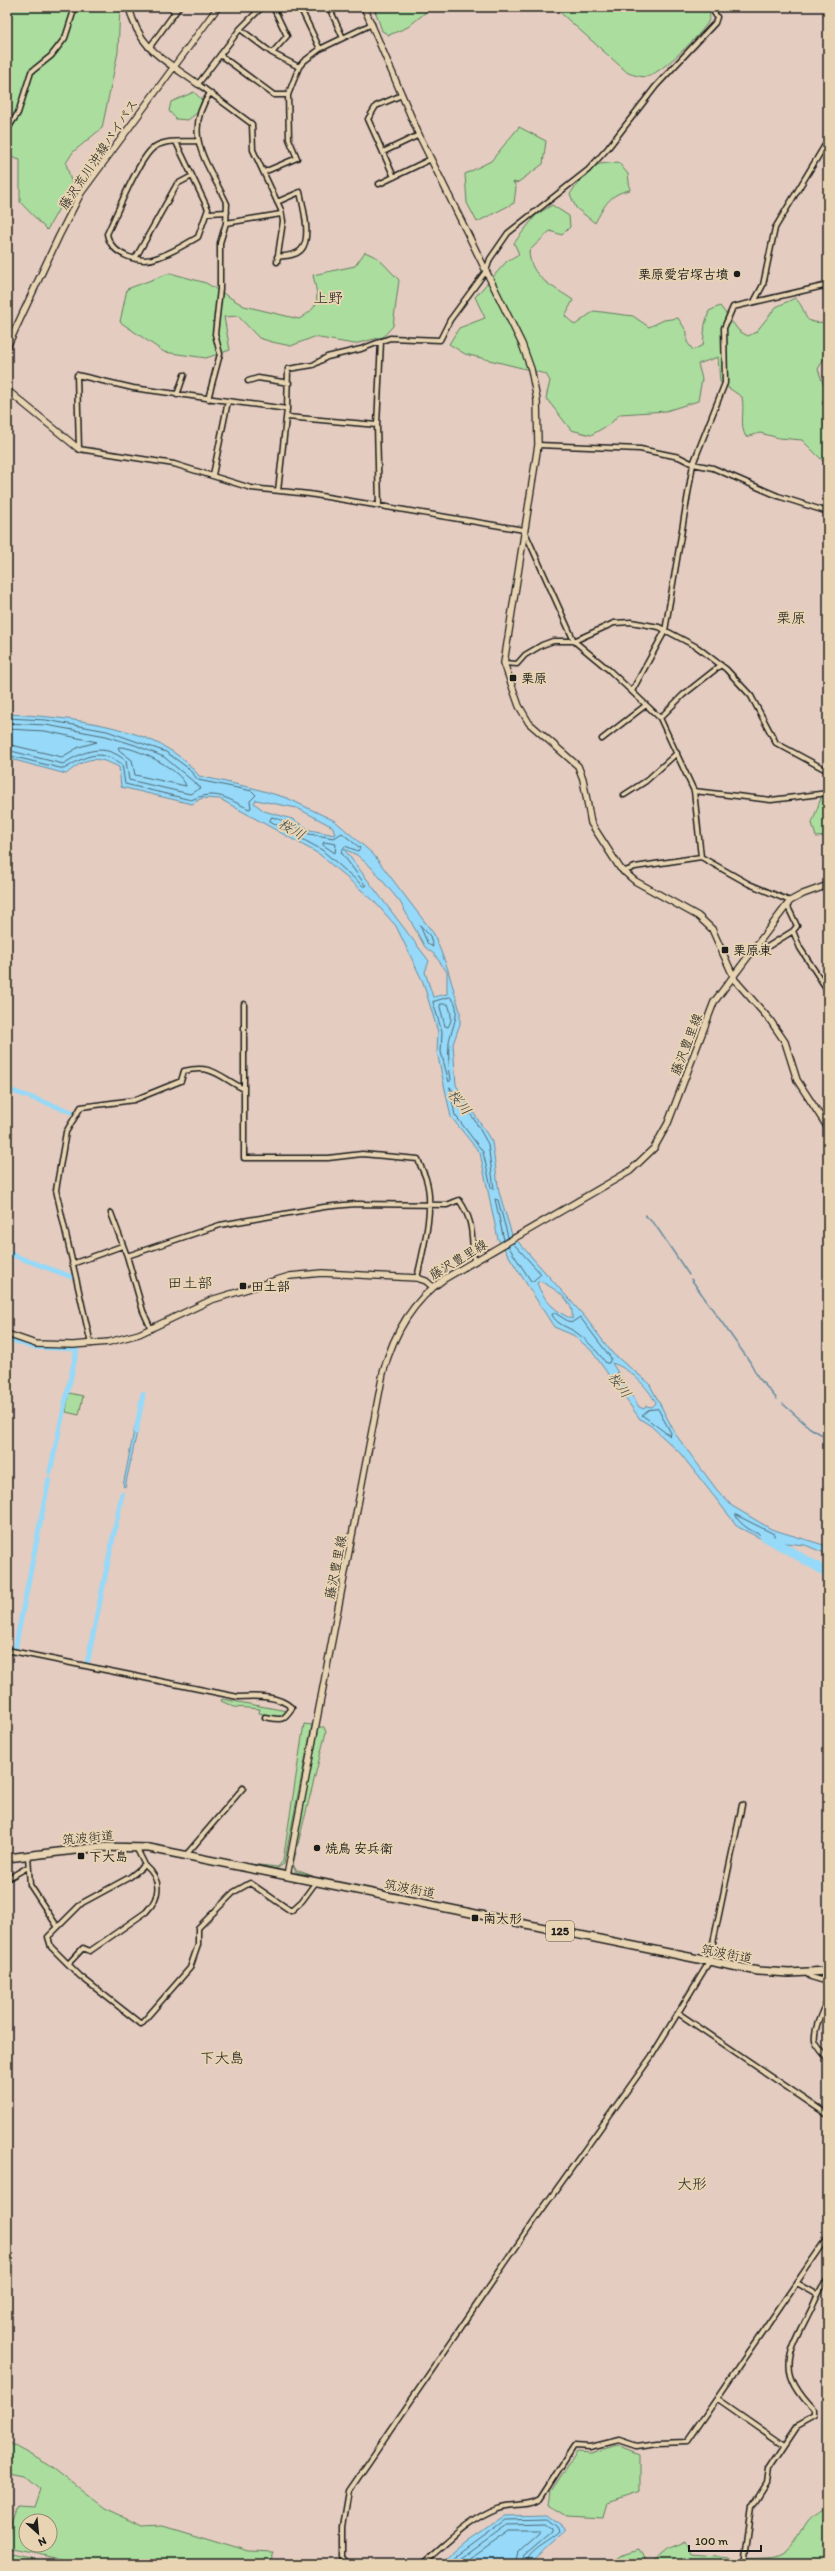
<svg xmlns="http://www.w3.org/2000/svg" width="835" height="2571" viewBox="0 0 835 2571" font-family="Itim,'Klee One',sans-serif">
<rect width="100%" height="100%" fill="#e4ccc1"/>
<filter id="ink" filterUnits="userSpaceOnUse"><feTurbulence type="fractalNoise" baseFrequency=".025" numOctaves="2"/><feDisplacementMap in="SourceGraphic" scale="8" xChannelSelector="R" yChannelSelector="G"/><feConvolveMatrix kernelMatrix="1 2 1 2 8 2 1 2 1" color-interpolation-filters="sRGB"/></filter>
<g filter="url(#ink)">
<path fill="#aadd9e" stroke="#637c5d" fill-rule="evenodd" d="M 7,7 L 47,7 L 56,10 L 60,7 L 120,7 L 118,52 L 102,128 L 73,152 L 66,163 L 72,185 L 47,230 L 20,202 L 20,160 L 7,156 Z
M 374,7 L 432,7 L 408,27 L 389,35 L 382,31 Z
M 554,7 L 711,7 C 710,12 710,18 708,22 C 700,36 664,70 649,76 C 642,78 634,75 628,73 Z
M 194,92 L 202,100 L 198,112 L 188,120 L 176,119 L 169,111 L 171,102 Z
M 519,127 L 546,141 L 543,164 L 517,183 L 513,182 L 516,187 L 514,203 L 477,222 L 467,203 L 465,174 L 491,161 Z
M 618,162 L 628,174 L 630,190 C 609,194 605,205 595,223 L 576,208 L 570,194 L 585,173 L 585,169 L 600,164 Z
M 552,205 L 569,216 L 570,227 L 562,235 L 550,231 L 529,251 C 530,278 553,286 573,300 L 565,316 L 575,325 L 594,311 L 633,316 L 649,327 L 664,320 L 678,318 L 687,332 L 687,342 L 693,350 L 703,345 L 705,324 L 709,311 L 720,306 L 739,331 L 748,336 L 756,332 L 776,307 L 795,298 C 811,313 797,325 828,322 L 828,352 L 818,369 L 826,392 L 822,404 L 828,408 L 828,420 L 824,424 L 828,434 L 828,466 L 802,440 L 779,438 L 760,433 L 746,437 C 739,425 745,411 742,397 L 720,382 L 718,357 L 698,364 L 702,379 L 698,401 L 666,411 L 620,414 L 610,424 L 591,435 L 571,430 L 546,398 L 550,381 L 546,374 L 465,354 L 449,344 L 459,328 L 485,318 L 475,297 L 507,261 L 519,254 L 514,243 L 536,215 Z
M 365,252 L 378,258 L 399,280 L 393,326 L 383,337 L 354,344 L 314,337 L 291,346 L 272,342 L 259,338 L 238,316 L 224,317 L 230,350 L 206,358 L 164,352 L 120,322 L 127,289 L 170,273 L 206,283 L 244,306 L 299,319 C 322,306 318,298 313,275 L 355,266 Z
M 822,795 L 828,795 L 828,836 L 816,837 L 812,823 Z
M 69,1393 L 83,1396 L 79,1415 L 66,1412 Z
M 222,1699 L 287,1711 L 281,1718 L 259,1713 L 260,1709 L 234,1707 L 221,1701 Z
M 304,1724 L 312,1725 L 284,1864 L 276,1869 L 250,1864 L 278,1867 L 283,1861 Z
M 319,1727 L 324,1727 L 326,1732 L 293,1864 L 296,1870 L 313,1876 L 296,1872 L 292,1864 Z
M 7,2442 L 49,2465 L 105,2509 L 142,2526 L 163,2525 L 249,2551 L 274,2552 L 269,2564 L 207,2562 L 203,2564 L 75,2564 L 67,2560 L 7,2548 L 10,2527 L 17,2506 L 34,2507 L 40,2489 L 25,2476 L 10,2473 L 7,2476 ZM 26,2521 L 50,2521 L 50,2545 L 26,2545 Z
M 618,2445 L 640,2454 L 640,2491 L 607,2502 L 603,2518 L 567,2516 L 549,2505 L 551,2491 L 577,2452 L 592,2453 Z
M 828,2507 L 828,2564 L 748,2564 L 746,2559 C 756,2558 774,2559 782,2554 C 804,2540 800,2514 828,2507 Z
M 684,2541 L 689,2554 L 731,2557 L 733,2564 L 649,2564 L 667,2549 Z
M 639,2549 L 647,2564 L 609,2564 L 620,2555 Z
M 7,2553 L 57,2564 L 7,2564 Z"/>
<path fill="#96d9f8" stroke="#658da0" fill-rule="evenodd" d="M 7,714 C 66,717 162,725 199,776 L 253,788 L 287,798 L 335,821 L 373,854 L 434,934 L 447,967 L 460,1011 L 460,1024 L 453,1044 L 456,1085 L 492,1142 L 499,1192 L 512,1235 L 585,1317 L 613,1354 L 649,1383 L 676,1435 L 717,1490 L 732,1506 L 771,1529 L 827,1546 L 828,1558 L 827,1554 L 805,1545 L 766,1541 L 738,1527 L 680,1453 L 651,1426 L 640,1419 L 591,1350 L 573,1335 L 554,1327 L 498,1239 L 480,1153 L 451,1117 L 437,1052 L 438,1032 L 423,982 L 396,926 L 374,901 L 319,854 L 220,799 L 202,798 L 192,804 L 121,787 L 119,767 C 94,755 87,757 66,774 L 7,758 ZM 256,800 L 297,808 L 333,827 L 335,835 L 310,830 L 292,819 L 264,811 L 254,803 ZM 344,849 L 357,855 L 372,868 L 400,902 L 425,947 L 434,954 L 447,972 L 447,994 L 433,997 L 425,972 L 429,961 ZM 540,1281 C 555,1289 575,1300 572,1319 C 556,1312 543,1300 537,1283 ZM 612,1363 C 629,1368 648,1387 656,1403 L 652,1407 L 646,1406 L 644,1409 L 639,1407 Z
M 135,1426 L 138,1427 L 125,1487 L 123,1486 Z
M 548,2515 L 560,2524 L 564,2533 L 529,2564 L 439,2564 L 464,2543 L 504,2516 Z"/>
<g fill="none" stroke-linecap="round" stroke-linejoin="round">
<path stroke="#4d6874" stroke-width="1" d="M 7,718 L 46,720 L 107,731 L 166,752 L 188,768 L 198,780 L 252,791 L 256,795 L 250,801 L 251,808 L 249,809 C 226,798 216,789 191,800 L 125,784 L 122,764 C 98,748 86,756 64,769 L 7,755
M 7,723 L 46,725 L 106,736 L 135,745 L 164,757 L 201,788 L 190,794 L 129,780 L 126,761 C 104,742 84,751 63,764 L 7,750
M 7,729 L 45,731 L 97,742 L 79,747 L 62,757 L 7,744
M 119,747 C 134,746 182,770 186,786 L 135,775 L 132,760 L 119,750 Z
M 272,817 L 290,823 L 309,834 L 334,838 L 342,833 L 360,848 L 358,851 L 345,846 L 341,852 L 366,886 L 363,886 L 322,850 L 270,821 Z
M 324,842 L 336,844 L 335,853 L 323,845 Z
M 420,925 L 430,936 L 433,947 L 428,944 Z
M 450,997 C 464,1007 451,1029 449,1042 C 448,1055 449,1068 451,1080 L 449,1082 L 441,1052 L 442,1032 L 433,1002 Z
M 441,1004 L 448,1004 C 451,1012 453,1020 448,1027 L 445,1026 L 440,1007 Z
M 450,1087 L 474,1119 L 488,1144 L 494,1189 L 491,1187 L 483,1152 L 455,1115 Z
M 504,1240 L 495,1199 L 498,1200 L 508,1237
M 508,1246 L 531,1281 L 533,1281 L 541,1274 L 513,1243
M 555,1313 L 571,1323 L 580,1317 L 611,1358 L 609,1363 L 606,1363 C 597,1351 589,1342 577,1333 C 567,1326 558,1326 552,1315 Z
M 658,1409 L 671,1433 L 670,1436 L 642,1415 L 648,1410 Z
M 736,1515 L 774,1534 L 774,1537 C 765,1540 737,1525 736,1515 Z
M 445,2564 L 505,2520 L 547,2519 L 557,2527 L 559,2533 C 550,2542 528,2550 526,2564
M 453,2564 L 507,2525 L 545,2524 L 552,2529 L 552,2532 L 524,2556 L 521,2564
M 462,2564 L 509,2531 L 539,2531 L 539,2534 L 518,2553 L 515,2564"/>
<path stroke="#658da0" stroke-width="1.5" d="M 645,1215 L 656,1226 L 689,1275
M 691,1279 L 750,1362 L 758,1377 L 777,1399
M 783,1404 L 810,1428 L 828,1438"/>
<path stroke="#96d9f8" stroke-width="5" d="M 7,1089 L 72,1112
M 7,1253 L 72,1277
M 7,1338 L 32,1347 L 77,1349 L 50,1472
M 136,1432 L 143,1394
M 15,1649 L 49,1479
M 87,1664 L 122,1494"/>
<path stroke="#96d9f8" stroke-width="9" d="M 764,1536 L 828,1573"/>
<defs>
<path id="street" d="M 170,7 L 175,13
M 262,7 L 240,29 L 198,84 L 252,124 L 253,150 L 281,210 L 283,221 L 277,262
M 300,7 L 320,49
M 329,7 L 343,38
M 240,29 L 272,53 L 299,67
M 149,48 L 179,7
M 272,53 L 287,36 L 273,7
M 220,55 L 274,95 L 288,95
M 7,130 L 18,113 L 31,72 L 51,56 L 65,38 L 75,7
M 176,142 L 208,209 L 198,237 C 186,244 173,252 159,257 C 140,265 111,255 107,234 C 116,216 140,154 156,146 C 168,139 185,142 198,141
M 383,152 L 419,135
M 264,172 L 297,158 L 289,139 L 288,95 L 299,67 L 303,62 L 320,49 L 372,24
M 394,177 L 368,119 L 376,106 L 402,95
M 379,184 L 431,159
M 209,213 L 227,212
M 226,223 L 281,214
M 136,257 L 177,184 L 192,176
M 277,257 C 285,256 295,256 301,250 C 312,239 303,206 300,192 L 277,202
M 755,300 L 763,285 L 775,228 L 828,140
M 248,381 L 258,378 L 289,383
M 177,395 L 184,375
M 208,399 L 220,354 L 215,334 L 220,289 L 220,243 L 226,223 L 227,204 C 209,164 181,136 210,93
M 287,409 L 133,388 L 77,375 L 79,449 L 174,464 L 251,488 L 309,494 L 524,530 L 574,641 L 609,670 L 660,718 L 694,791 L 701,857
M 287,417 L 377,425
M 538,445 L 640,449 L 679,457 L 693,464 L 713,468 L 778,496 L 828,512
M 213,475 L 228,401
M 278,491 L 287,409 L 288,369 L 313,365 L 327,357 L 361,349 L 390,338 L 440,340 L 450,320 L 486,271 L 490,259 L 508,233 L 588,170 L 608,148 L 656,86 L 715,23 L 717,17 L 713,11 L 715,7
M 379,506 L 377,425 L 381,341
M 504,663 L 517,664 L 525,655 L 542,645 L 553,641 L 574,641 L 614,623 L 631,622 L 659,627 L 697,647 L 726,669 L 751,696 L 776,743 L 828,771
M 632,691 L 665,631 L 693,464 L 725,383 L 724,328 L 733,307 L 828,285
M 660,718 L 683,695 L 721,665
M 602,739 L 646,705
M 694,791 L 771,800 L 828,793
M 624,795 L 646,781 L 677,753
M 623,872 L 635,867 L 701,857 L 749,884 L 790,901
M 787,905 L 797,926 L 793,931 L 800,948 L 828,991
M 755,946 L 758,949 L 764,949 L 793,931
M 244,1089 L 244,1158 L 328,1158 L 362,1154 L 418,1159 C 420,1166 424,1172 426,1179 C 435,1206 423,1251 417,1278
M 111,1213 L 127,1256 L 220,1225 L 324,1207 L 355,1204 L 447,1205 L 459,1200 C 475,1223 471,1236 474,1262
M 127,1256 L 143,1311 L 151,1329
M 72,1264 L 122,1246
M 91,1344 L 56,1190 L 66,1132 L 81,1107 L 134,1100 L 181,1081 L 184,1071 C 214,1064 219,1077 244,1089 L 244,1004
M 7,1650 L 238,1697 C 255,1696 279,1695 292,1708 C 282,1722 282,1720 265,1717
M 136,1847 L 145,1865 L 130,1877 L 82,1903 L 48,1937 L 51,1947 L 80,1976 L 141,2024 L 190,1968 L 198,1945 L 198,1928 L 234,1892 L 250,1883 L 291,1911 L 302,1901 L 316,1882
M 186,1855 L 243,1788
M 28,1856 L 30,1885 L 57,1926
M 7,1879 L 28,1867
M 68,1964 L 83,1948 L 90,1951 L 146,1912 C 161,1896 162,1880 145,1865
M 806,1973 L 811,1977 L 828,1982
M 828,1999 C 823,2009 813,2029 815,2041 C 817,2047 824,2054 828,2059
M 678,2013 L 828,2115
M 797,2283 L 818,2295
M 718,2399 L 784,2445
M 349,2564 L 343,2557 L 343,2526 L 349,2491 L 536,2218 L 651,2057 L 709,1962 L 742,1805
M 421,2564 C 445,2544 468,2519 498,2508 C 511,2503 528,2507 540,2499 L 574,2446 L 591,2447 L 619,2440 L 637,2446 L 658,2443 L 687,2442 L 828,2237
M 744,2564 L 752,2506 L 767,2482 L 769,2469 L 797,2427 L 815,2417 L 815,2411 C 777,2371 787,2358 809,2314 C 815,2303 819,2288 828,2279"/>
<path id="secondary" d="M 129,7 C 139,50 165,60 198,84
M 364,7 L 419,135 L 522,344 L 531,369 L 537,400 L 538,445 L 504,663 L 519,706 L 529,723 L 578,766 L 583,779 L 591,823 L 620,868 L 635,881 L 698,916 L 712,929 L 735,980 L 770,1020 L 785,1042 L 797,1080 L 828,1128
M 7,347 L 59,236 L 81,193 L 218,7
M 7,390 L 79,449
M 7,1334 L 36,1344 L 73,1345 L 109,1342 L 139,1334 L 211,1300 L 290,1276 L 322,1273 L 417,1278 L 426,1281 L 433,1287
M 287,1876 L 383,1373 C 393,1335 411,1302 444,1279 L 630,1171 L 654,1148 L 668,1123 L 714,1002 L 790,901 L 803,894 L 828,885"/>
<path id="highway" d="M 7,1858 L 101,1847 L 149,1848 L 758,1971 L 789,1973 L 828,1971"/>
</defs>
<use href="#street" stroke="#1c1c1c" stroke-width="7"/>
<use href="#secondary" stroke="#1c1c1c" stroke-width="8"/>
<use href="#highway" stroke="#1c1c1c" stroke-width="10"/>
<use href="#street" stroke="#e8d4b2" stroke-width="4"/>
<use href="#secondary" stroke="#e8d4b2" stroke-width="5.5"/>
<use href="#highway" stroke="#e8d4b2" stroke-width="7"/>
</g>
</g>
<g fill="#1c1c1c" stroke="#e8d4b2" stroke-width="1.5">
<circle cx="737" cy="274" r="4"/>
<rect x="509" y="674" width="8" height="8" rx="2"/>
<rect x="721" y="946" width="8" height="8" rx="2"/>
<rect x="239" y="1282" width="8" height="8" rx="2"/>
<circle cx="317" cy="1848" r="4"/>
<rect x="77" y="1852" width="8" height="8" rx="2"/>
<rect x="471" y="1914" width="8" height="8" rx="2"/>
</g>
<g text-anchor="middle" stroke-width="4" stroke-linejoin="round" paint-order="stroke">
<rect fill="#e8d4b2" stroke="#595349" stroke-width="1" x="546" y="1921" width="28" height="20" rx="3"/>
<g font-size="12" font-weight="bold" fill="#1c1c1c">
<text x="560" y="1935">125</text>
</g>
<g font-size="13" fill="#1c1c1c" stroke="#e8d4b2">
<text transform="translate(98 154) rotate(-56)" y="5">藤沢荒川沖線バイパス</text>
<text transform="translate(686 1044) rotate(-69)" y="5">藤沢豊里線</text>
<text transform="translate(458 1259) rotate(-31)" y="5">藤沢豊里線</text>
<text transform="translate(335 1567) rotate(-79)" y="5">藤沢豊里線</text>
<text transform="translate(88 1837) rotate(-5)" y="5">筑波街道</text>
<text transform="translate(410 1888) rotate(11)" y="5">筑波街道</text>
<text transform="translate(727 1953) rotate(11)" y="5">筑波街道</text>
</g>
<g font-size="13" font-weight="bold" fill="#1c1c1c" stroke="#e8d4b2" text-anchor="start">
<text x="729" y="279" text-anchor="end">栗原愛宕塚古墳</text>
<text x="521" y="683">栗原</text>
<text x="733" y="955">栗原東</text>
<text x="251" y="1291">田土部</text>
<text x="325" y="1853">焼鳥 安兵衛</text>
<text x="89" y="1861">下大島</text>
<text x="483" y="1923">南大形</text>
</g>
<g font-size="14" font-style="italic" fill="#344248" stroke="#e8d4b2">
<text transform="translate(292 829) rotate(30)" y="5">桜川</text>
<text transform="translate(460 1102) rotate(52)" y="5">桜川</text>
<text transform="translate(620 1385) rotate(55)" y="5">桜川</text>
</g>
<g font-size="15" fill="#1c1c1c" stroke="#e8d4b2">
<text x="328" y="303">上野</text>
<text x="791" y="623">栗原</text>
<text x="190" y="1288">田土部</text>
<text x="222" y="2063">下大島</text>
<text x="692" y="2189">大形</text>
</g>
</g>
<rect width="835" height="2571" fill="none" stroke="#e8d4b2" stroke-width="24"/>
<rect x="12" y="12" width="811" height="2547" fill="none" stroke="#1c1c1c" stroke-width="1.5" filter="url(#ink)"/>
<g transform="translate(38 2533) rotate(153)"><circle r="19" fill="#e8d4b2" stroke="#968a76"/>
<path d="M0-3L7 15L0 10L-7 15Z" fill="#1c1c1c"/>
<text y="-6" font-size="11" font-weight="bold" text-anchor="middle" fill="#1c1c1c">N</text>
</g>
<path d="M689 2545v6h72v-6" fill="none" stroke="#1c1c1c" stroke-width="2"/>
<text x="695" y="2545" font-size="12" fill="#1c1c1c" stroke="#e8d4b2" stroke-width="3" paint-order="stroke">100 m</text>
</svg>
